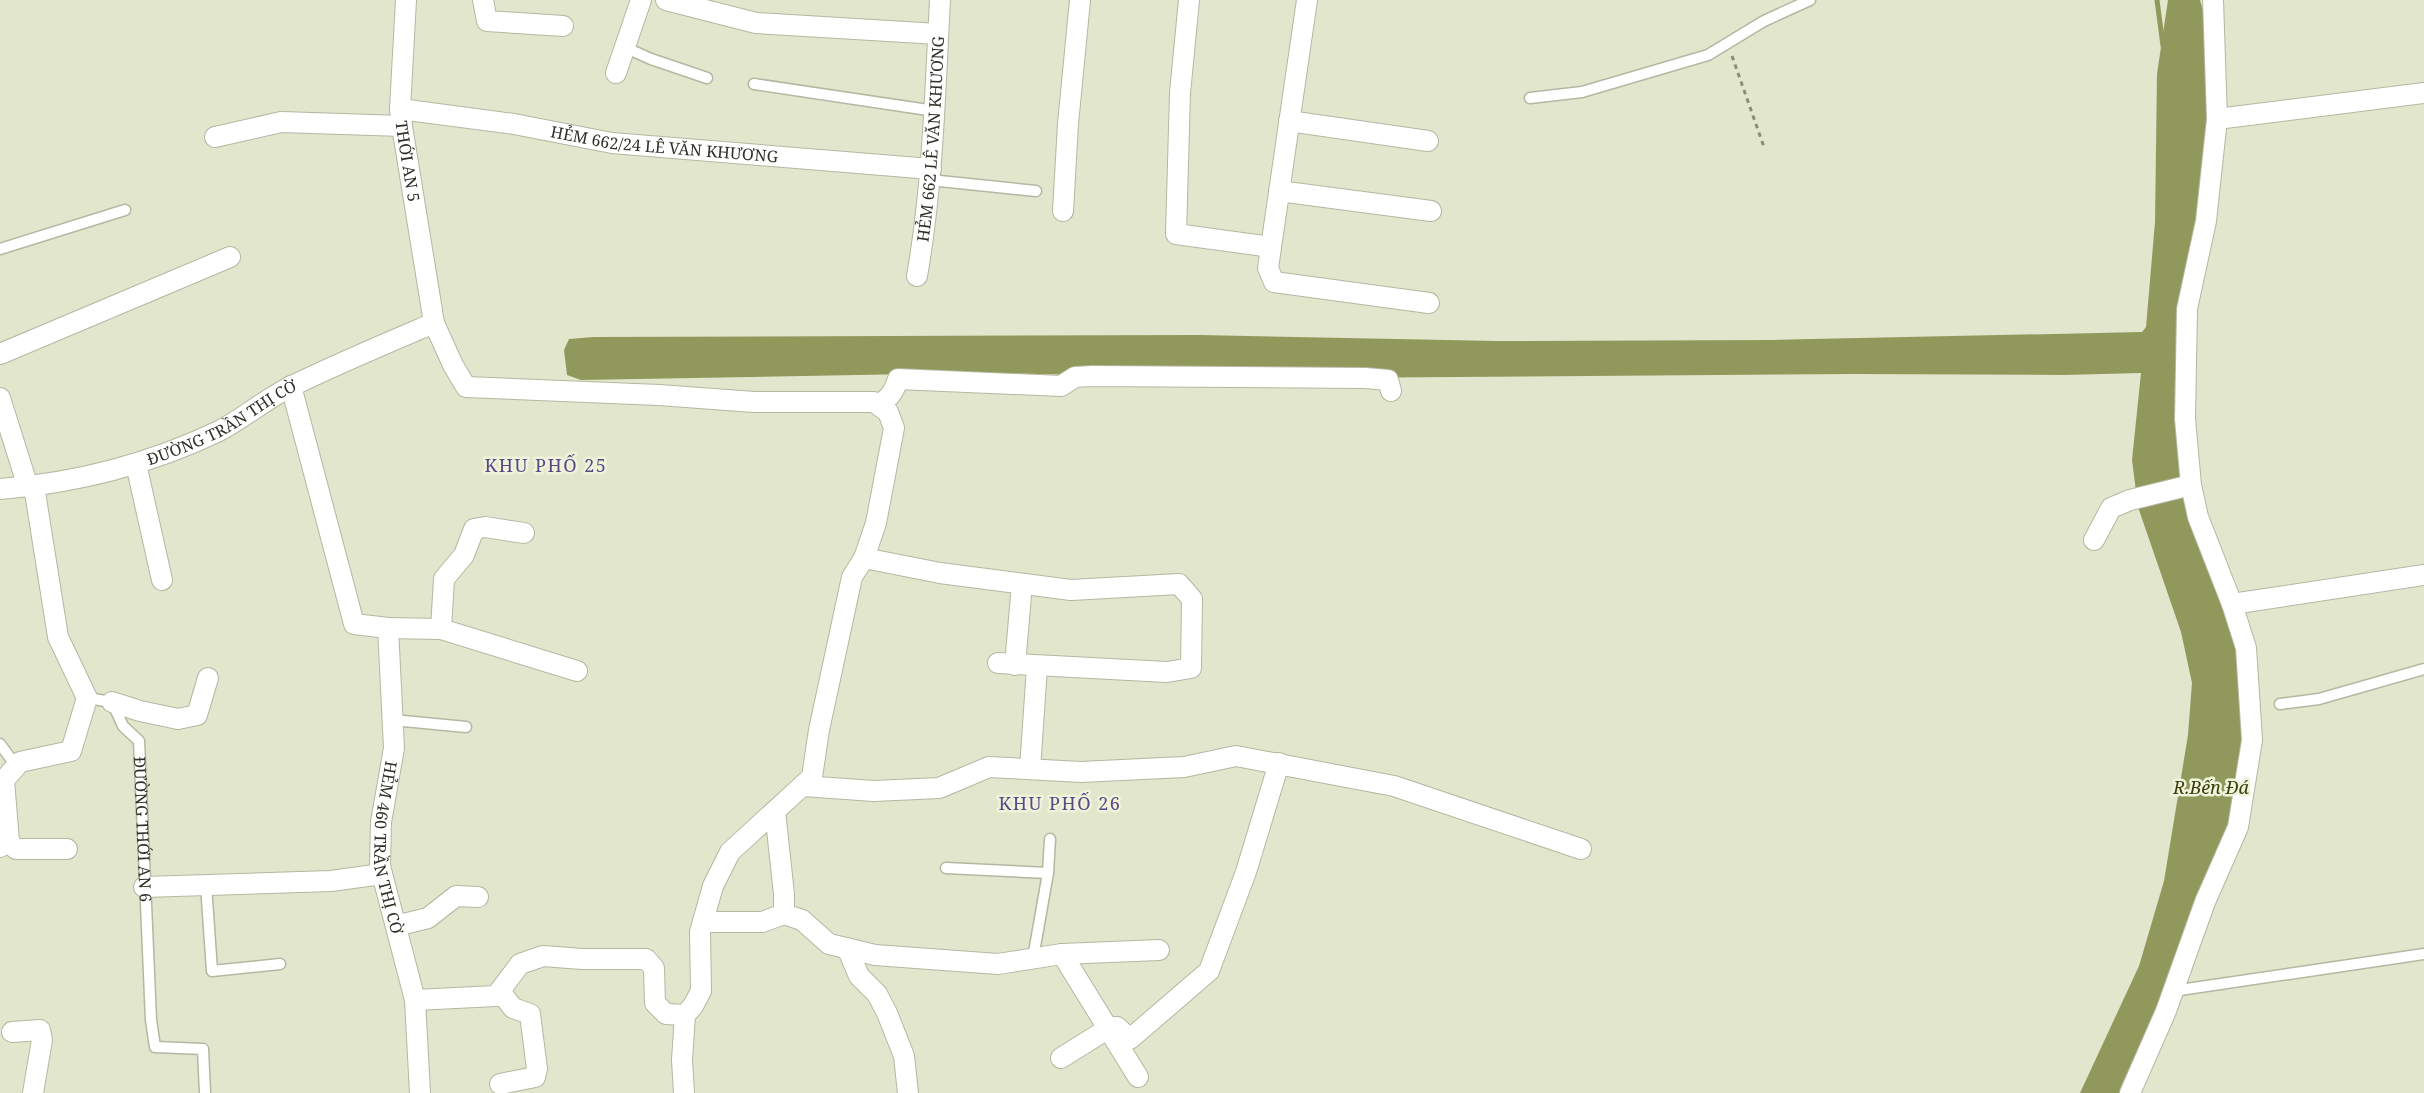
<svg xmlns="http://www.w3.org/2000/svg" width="2424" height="1093" viewBox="0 0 2424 1093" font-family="'Noto Serif',serif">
<rect width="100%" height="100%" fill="#e2e6cd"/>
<path fill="#91985c" d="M 2168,0 L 2200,0 L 2214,49 L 2183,385 L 2188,504 L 2200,549 L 2228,606 L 2247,691 L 2241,796 L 2128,1093 L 2080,1093 L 2139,966 L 2164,881 L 2188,735 L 2192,683 L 2181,632 L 2138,507 L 2132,460 L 2141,373 L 2064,375 L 1853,374 L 1317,378 L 966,373 L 581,380 L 567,375 L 564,350 L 569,339 L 594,337 L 1199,335 L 1496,341 L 1772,340 L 2142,332 L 2146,327 L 2155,222 L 2157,74 Z"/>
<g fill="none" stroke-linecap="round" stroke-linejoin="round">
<path stroke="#91985c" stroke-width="5" d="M 2157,0 L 2163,46"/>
<defs>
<g id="lane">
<path d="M 624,47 L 651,59 L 707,78"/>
<path d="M 754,84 L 935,111"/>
<path d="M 1530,98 L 1582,92 L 1708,55 L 1764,21 L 1810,0"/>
<path d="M 930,180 L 1036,191"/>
<path d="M 0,249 L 125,210"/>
<path id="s1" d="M 87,698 L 112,702 L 123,726 L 139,741 L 151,1020 L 155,1047 L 203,1049 L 205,1093"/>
<path d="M 2280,704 L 2319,699 L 2424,669"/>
<path d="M 393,720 L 466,727"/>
<path d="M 0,744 L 16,766"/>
<path d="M 946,868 L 1048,873"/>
<path d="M 206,885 L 212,971 L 280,964"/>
<path d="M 1033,958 L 1048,873 L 1050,839"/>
<path d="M 2173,991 L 2424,954"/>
</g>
<g id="street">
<path id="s2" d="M 406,0 L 400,109 L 402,126 L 434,323 L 453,365 L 466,387 L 659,395 L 754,402 L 874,402 L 888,412 L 894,428 L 876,523 L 864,558 L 852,577 L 819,730 L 812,777 L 730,852 L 713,886 L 700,932 L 701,991 L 693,1006 L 685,1015 L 666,1014 L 655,1003 L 654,968 L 646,959 L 582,959 L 543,956 L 520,964 L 496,996 L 415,1000"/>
<path d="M 483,0 L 487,21 L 563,26"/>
<path d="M 666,0 L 756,23 L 938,34"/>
<path d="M 1189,0 L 1180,93 L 1176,234 L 1271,247"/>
<path d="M 1307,0 L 1268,268 L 1274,282 L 1429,303"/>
<path d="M 616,73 L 641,0"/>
<path id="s3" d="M 400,109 L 514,124 L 612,143 L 931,169"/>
<path d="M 2217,119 L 2424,93"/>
<path d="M 1289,121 L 1428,141"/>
<path d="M 215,137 L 281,122 L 402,126"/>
<path d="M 1279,191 L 1431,211"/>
<path d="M 1063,211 L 1068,124 L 1080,0"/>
<path id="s4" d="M 917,276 C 933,185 935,93 940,0"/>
<path d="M 0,354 L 230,257"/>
<path id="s5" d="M 291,386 L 354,624 L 388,628 L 394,748 L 381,822 L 380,866 L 415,1000 L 420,1093"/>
<path d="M 0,398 L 28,487"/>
<path d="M 879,405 C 890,397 894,392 898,379 L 1061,386 L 1075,377 L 1092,376 L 1365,378 L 1388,380 L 1391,391"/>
<path d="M 136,464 L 162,580"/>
<path id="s6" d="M 0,489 C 76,483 150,464 219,431 C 244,418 267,398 292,386 C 339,363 387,343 434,323"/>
<path d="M 2094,540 L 2111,508 L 2130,500 L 2191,485"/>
<path d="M 864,558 L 940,573 L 1071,590 L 1179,584 L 1192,599 L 1191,668 L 1167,672 L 998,663"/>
<path d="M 2232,604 L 2424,575"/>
<path d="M 388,628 L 441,629 L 577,671"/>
<path d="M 441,629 L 444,579 L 464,555 L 474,529 L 485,527 L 524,533"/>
<path d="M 1015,665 L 1022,584"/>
<path d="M 112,702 L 140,711 L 178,719 L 197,715 L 208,678"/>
<path d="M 1030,769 L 1037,667"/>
<path d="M 803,786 L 874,791 L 939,788 L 989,767 L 1081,772 L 1184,767 L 1236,756 L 1394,786 L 1581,849"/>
<path d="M 9,842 L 16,849 L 67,849"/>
<path d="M 0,847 L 9,842 L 4,780 L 20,762 L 71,751 L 87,698 L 58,637 L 34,486"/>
<path d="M 144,887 L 331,881 L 382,874"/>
<path d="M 784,914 L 802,920 L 829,944 L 875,955 L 998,964 L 1062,954 L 1138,1077"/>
<path d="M 703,922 L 762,922 L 784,914 L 784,894 L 775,811"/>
<path d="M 396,926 L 428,918 L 456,896 L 478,897"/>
<path d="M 847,948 L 859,976 L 877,994 L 887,1013 L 904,1056 L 908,1093"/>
<path d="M 1062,954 L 1159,950"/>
<path d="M 500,991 L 513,1008 L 530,1014 L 537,1069 L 535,1077 L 500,1084"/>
<path d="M 12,1032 L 40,1030 L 42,1040 L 33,1093"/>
<path d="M 1061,1058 L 1109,1028 L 1117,1027 L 1130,1039 L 1209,971 L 1246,872 L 1279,763"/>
<path d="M 684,1093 L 682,1060 L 685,1015"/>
<path d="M 2130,1093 L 2166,1011 L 2205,902 L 2238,827 L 2252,740 L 2246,648 L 2232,604 L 2198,517 L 2191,485 L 2185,419 L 2187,309 L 2206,221 L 2217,119 L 2213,0"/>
</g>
</defs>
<use href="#lane" stroke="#b4b8a0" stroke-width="13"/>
<use href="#street" stroke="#b4b8a0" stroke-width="22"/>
<path stroke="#8a8d7b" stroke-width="3" stroke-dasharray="4.5 4.5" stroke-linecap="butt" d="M 1732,56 L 1764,147"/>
<use href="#lane" stroke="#fff" stroke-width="10"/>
<use href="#street" stroke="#fff" stroke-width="20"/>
</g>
<g text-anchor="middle" stroke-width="5" stroke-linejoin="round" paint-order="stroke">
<g font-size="16" fill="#2f3127" stroke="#eff3da">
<text dy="6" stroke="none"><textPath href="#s4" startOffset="138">HẺM 662 LÊ VĂN KHƯƠNG</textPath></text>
<text dy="6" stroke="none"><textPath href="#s3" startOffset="267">HẺM 662/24 LÊ VĂN KHƯƠNG</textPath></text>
<text dy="6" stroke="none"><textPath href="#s2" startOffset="162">THỚI AN 5</textPath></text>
<text dy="6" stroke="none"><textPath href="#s6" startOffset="234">ĐƯỜNG TRẦN THỊ CỜ</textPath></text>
<text dy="6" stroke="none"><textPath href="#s1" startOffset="162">ĐƯỜNG THỚI AN 6</textPath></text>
<text dy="6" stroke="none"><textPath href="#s5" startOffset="502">HẺM 460 TRẦN THỊ CỜ</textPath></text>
</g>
<g font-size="18" letter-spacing="1.5" fill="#584886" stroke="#eff3da">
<text x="546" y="472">KHU PHỐ 25</text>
<text x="1060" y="810">KHU PHỐ 26</text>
</g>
<g font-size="18" font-style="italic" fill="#3a3e0f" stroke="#eff3da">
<text x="2211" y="794">R.Bến Đá</text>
</g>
</g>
</svg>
